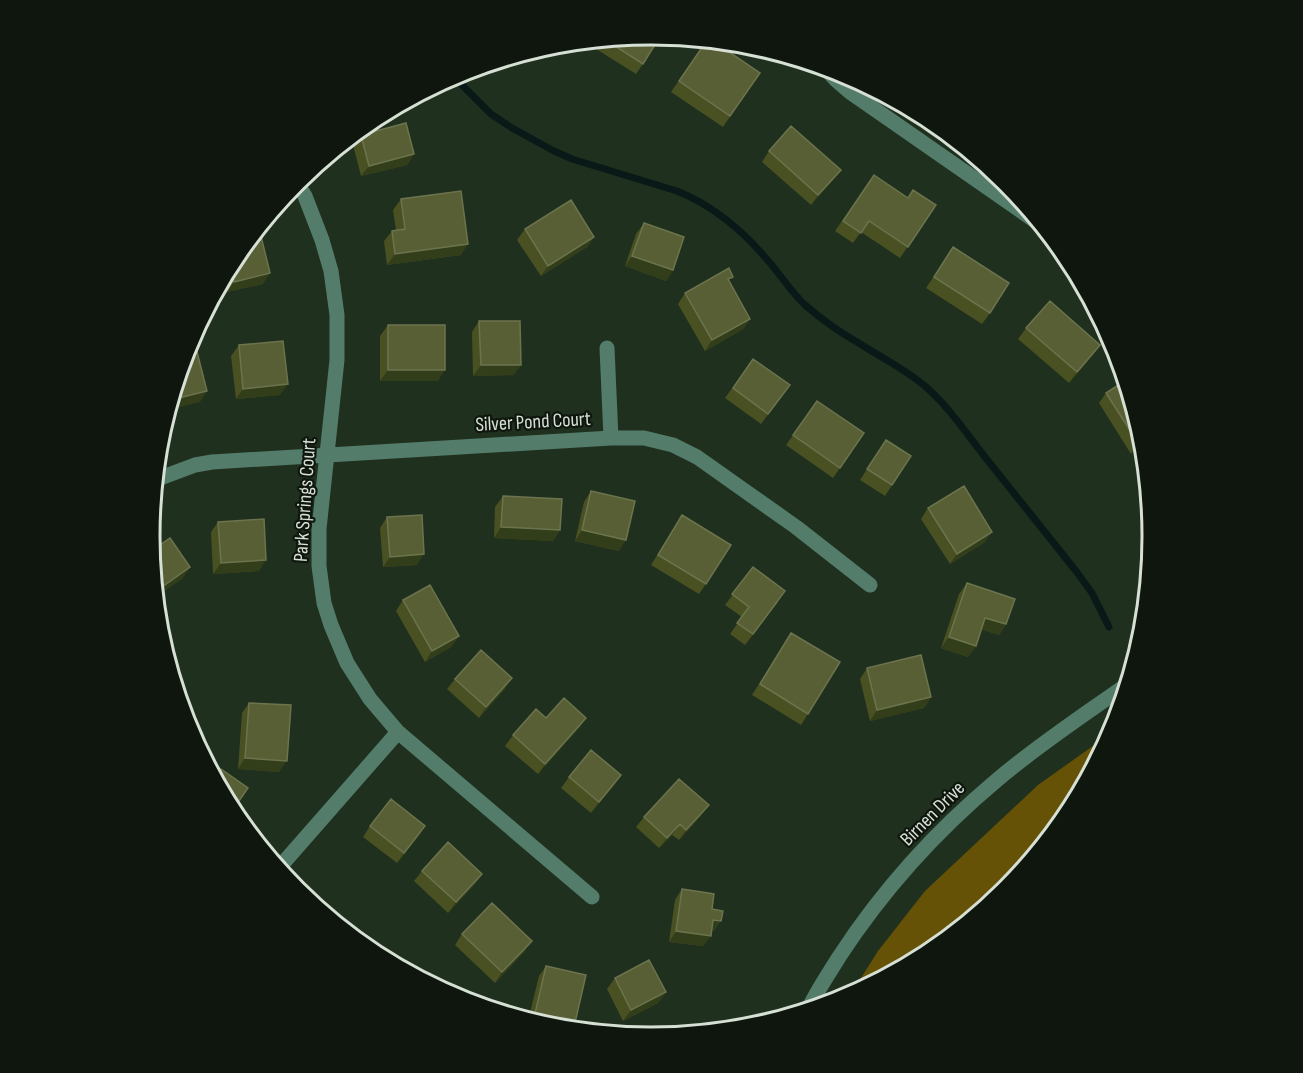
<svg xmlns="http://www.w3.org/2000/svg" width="1303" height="1073" viewBox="0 0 1303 1073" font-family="'Sofia Sans Condensed',sans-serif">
<rect width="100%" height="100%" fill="#20301e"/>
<path fill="#655207" d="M 1114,731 L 1069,816 L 1006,892 L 930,954 L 849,997 L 878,951 L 925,891 L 1038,785 Z"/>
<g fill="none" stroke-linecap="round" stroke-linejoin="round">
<path stroke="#081918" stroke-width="7" d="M 453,76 L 491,114 L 512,128 L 554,151 L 572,159 L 677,191 C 710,204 741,229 764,256 C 779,272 789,290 805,305 C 819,317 841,333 857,342 C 880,357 905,369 926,387 C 948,406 966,433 985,457 C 1015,495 1046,533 1076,571 L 1092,593 L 1109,627"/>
<path stroke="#537c6b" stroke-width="15" d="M 824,67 L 835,79 L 850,92 L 1044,227
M 296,182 L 305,196 L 322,240 L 331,271 L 337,315 L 337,360 L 319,529 L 319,566 L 324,603 L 331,625 L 347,663 L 370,699 L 398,732 L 592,897
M 607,348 L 611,438
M 155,480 L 195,465 L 212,462 L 611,438 L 644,438 L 673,445 L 697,457 L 796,527 L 870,585
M 278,869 L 398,732
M 807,1012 C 816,992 828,975 839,957 C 882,891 936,831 997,780 C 1038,745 1084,715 1129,683"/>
</g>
<path fill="#495022" d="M 652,34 L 643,64 L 636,74 L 585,42 L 585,41 Z
M 707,40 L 760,73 L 723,127 L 671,92 Z
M 361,135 L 414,154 L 407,165 L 361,176 L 353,145 Z
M 769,151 L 841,170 L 833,180 L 811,205 L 762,162 Z
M 874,175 L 908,198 L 936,205 L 900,258 L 861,232 L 853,243 L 835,231 Z
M 401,199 L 461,255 L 387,265 L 384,241 L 392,231 L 396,230 L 393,210 Z
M 644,223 L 673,270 L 666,281 L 625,266 L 636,234 Z
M 525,229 L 594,237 L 587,247 L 541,276 L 517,240 Z
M 234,257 L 263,284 L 227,292 L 223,278 Z
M 946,258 L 990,313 L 982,324 L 926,288 Z
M 730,282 L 750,319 L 743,329 L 705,351 L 678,304 L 685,293 Z
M 479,321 L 514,375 L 473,376 L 472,332 Z
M 388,325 L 438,381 L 380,381 L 380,336 Z
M 1026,328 L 1100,345 L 1093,355 L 1069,383 L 1018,339 Z
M 239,345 L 280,395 L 236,399 L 231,356 Z
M 753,359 L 790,385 L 761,424 L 725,398 Z
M 1106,393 L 1144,439 L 1131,454 L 1099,403 Z
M 817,401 L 864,433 L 833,478 L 786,445 Z
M 886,440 L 911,456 L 885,496 L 860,480 Z
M 591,491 L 619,551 L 575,541 L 584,502 Z
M 503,496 L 560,530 L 553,541 L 494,538 L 495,507 Z
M 1150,504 L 1152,526 L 1146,510 Z
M 928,508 L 985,542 L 950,564 L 921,519 Z
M 682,515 L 706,584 L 699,594 L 651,565 Z
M 387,517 L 417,565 L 383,567 L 380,528 Z
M 218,522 L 259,571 L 213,574 L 211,532 Z
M 151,551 L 183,578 L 155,597 Z
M 753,567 L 778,602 L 745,645 L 730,634 L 742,617 L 725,605 Z
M 967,583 L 1006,624 L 999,635 L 981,629 L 976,646 L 968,657 L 941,648 L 959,594 Z
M 403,600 L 459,636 L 451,647 L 425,662 L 396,611 Z
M 791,633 L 808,714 L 801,725 L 752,695 Z
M 867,668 L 931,697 L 924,708 L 870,721 L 860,679 Z
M 455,679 L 505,689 L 479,718 L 447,689 Z
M 249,703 L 279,772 L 238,769 L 242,713 Z
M 546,718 L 586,718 L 579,728 L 538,774 L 505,746 L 513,735 Z
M 569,777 L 614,785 L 591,813 L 561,788 Z
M 701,816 L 679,840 L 672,835 L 659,848 L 636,827 L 644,817 Z
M 370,826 L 418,837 L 397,863 L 363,837 Z
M 422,871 L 482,874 L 475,884 L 448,913 L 414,881 Z
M 682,889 L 712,909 L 714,931 L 712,931 L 703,946 L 669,942 L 675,900 Z
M 462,934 L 525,951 L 495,983 L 455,945 Z
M 546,966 L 553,1029 L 528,1021 L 539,976 Z
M 615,978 L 666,992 L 658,1003 L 623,1021 L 607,989 Z"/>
<path fill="#323d19" d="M 414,154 L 407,165 L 361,176 L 369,166 Z
M 841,170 L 833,180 L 811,205 L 818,195 Z
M 594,237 L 587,247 L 541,276 L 548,266 Z
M 468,244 L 461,255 L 387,265 L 395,254 Z
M 632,256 L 673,270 L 666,281 L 625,266 Z
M 270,273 L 263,284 L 227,292 L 234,282 Z
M 750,319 L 743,329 L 705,351 L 712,340 Z
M 1100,345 L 1093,355 L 1069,383 L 1077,372 Z
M 481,365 L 521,365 L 514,375 L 473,376 Z
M 388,370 L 445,370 L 438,381 L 380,381 Z
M 288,384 L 280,395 L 236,399 L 243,389 Z
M 207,391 L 200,402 L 168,410 L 171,400 Z
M 1144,440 L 1145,445 L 1131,454 L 1138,443 Z
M 501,527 L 560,530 L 553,541 L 494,538 Z
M 582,530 L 626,540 L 619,551 L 575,541 Z
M 992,532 L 985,542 L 950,564 L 957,554 Z
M 424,554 L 417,565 L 383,567 L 390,557 Z
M 266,560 L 259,571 L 213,574 L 221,563 Z
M 190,567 L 183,578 L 155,597 L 162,587 Z
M 985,618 L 1006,624 L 999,635 L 978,628 Z
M 459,636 L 451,647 L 425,662 L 432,651 Z
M 949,637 L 976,646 L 968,657 L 941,648 Z
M 512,678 L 505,689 L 479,718 L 486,707 Z
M 931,697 L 924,708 L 870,721 L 877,710 Z
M 586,718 L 579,728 L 538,774 L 545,764 Z
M 245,758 L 287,761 L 279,772 L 238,769 Z
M 621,775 L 614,785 L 591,813 L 599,802 Z
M 709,805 L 701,816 L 679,840 L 686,830 Z
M 680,824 L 672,835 L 659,848 L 667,838 Z
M 425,826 L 418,837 L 397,863 L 404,853 Z
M 482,874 L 475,884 L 448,913 L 456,902 Z
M 713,920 L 721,921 L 714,931 L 706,930 Z
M 676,931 L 711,936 L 703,946 L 669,942 Z
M 532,941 L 525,951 L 495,983 L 502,972 Z
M 666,992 L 658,1003 L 623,1021 L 631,1010 Z
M 534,1018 L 574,1027 L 572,1031 L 553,1029 L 531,1022 Z"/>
<path fill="#585f35" stroke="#6c744e" stroke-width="1.5" d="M 652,34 L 661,35 L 643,64 L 604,39 Z
M 707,40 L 713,41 L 760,73 L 730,116 L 679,81 Z
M 406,123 L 414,154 L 369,166 L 361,135 Z
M 791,126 L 841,170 L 818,195 L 769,151 Z
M 874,175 L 908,198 L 913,190 L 936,205 L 908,247 L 869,221 L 861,233 L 843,221 Z
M 461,191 L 468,244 L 395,254 L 392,231 L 405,229 L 401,199 Z
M 571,200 L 594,237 L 548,266 L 525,229 Z
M 644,223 L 684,237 L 673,270 L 632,256 Z
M 259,228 L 270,273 L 234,282 L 230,265 L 234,257 Z
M 953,247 L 1009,283 L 990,313 L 934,277 Z
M 729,268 L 733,277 L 728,279 L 750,319 L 712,340 L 685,293 Z
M 1050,301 L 1100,345 L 1077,372 L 1026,328 Z
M 479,321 L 520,321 L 521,365 L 481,365 Z
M 388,325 L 445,325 L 445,370 L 388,370 Z
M 283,341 L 288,384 L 243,389 L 239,345 Z
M 196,348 L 207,391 L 171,400 L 186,351 Z
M 753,359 L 790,385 L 768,414 L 733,388 Z
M 1126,380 L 1144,439 L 1138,443 L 1106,393 Z
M 817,401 L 864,433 L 840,468 L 793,435 Z
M 886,440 L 911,456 L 892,485 L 867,469 Z
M 964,486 L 992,532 L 957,554 L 928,508 Z
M 591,491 L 635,501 L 626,540 L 582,530 Z
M 503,496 L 562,499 L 560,530 L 501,527 Z
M 422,515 L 424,554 L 390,557 L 387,517 Z
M 682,515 L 731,545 L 706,584 L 658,555 Z
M 264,519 L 266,560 L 221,563 L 218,522 Z
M 170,538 L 190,567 L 162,587 L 153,574 L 151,551 Z
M 753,567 L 785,591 L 753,634 L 737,623 L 749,607 L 732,594 Z
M 967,583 L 1015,599 L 1006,624 L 985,618 L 976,646 L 949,637 Z
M 430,585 L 459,636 L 432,651 L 403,600 Z
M 791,633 L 840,662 L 808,714 L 760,684 Z
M 481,650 L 512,678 L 486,707 L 455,679 Z
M 921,655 L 931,697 L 877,710 L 867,668 Z
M 564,698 L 586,718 L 545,764 L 513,735 L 536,709 L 546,718 Z
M 249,703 L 291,705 L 287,761 L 245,758 Z
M 591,750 L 621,775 L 599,802 L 569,777 Z
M 221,769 L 248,788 L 232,811 L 214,779 Z
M 679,779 L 709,805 L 686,830 L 680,824 L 667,838 L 644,817 Z
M 391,799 L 425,826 L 404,853 L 370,826 Z
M 448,842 L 482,874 L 456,902 L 422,871 Z
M 682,889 L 714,894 L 712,909 L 723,911 L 721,921 L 713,920 L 711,936 L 676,931 Z
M 492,903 L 532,941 L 502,972 L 462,934 Z
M 649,960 L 666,992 L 631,1010 L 615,978 Z
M 546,966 L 586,975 L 574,1027 L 534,1018 Z"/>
<g text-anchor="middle" stroke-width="4.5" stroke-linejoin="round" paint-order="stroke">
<g font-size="20" fill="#d6e0d4" stroke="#0f160e">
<text transform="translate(533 421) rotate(-3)" y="7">Silver Pond Court</text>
<text transform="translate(304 500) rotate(-86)" y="7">Park Springs Court</text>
<text transform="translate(932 813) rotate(-45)" y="7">Birnen Drive</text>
</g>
</g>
<path d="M0 0H1303V1073H0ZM160 536a491 491 0 1 1 982 0a491 491 0 1 1-982 0Z" fill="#0f160e" fill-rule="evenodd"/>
<path fill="none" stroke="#d6e0d4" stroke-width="3" d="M160 536a491 491 0 1 1 982 0a491 491 0 1 1-982 0Z"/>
</svg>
